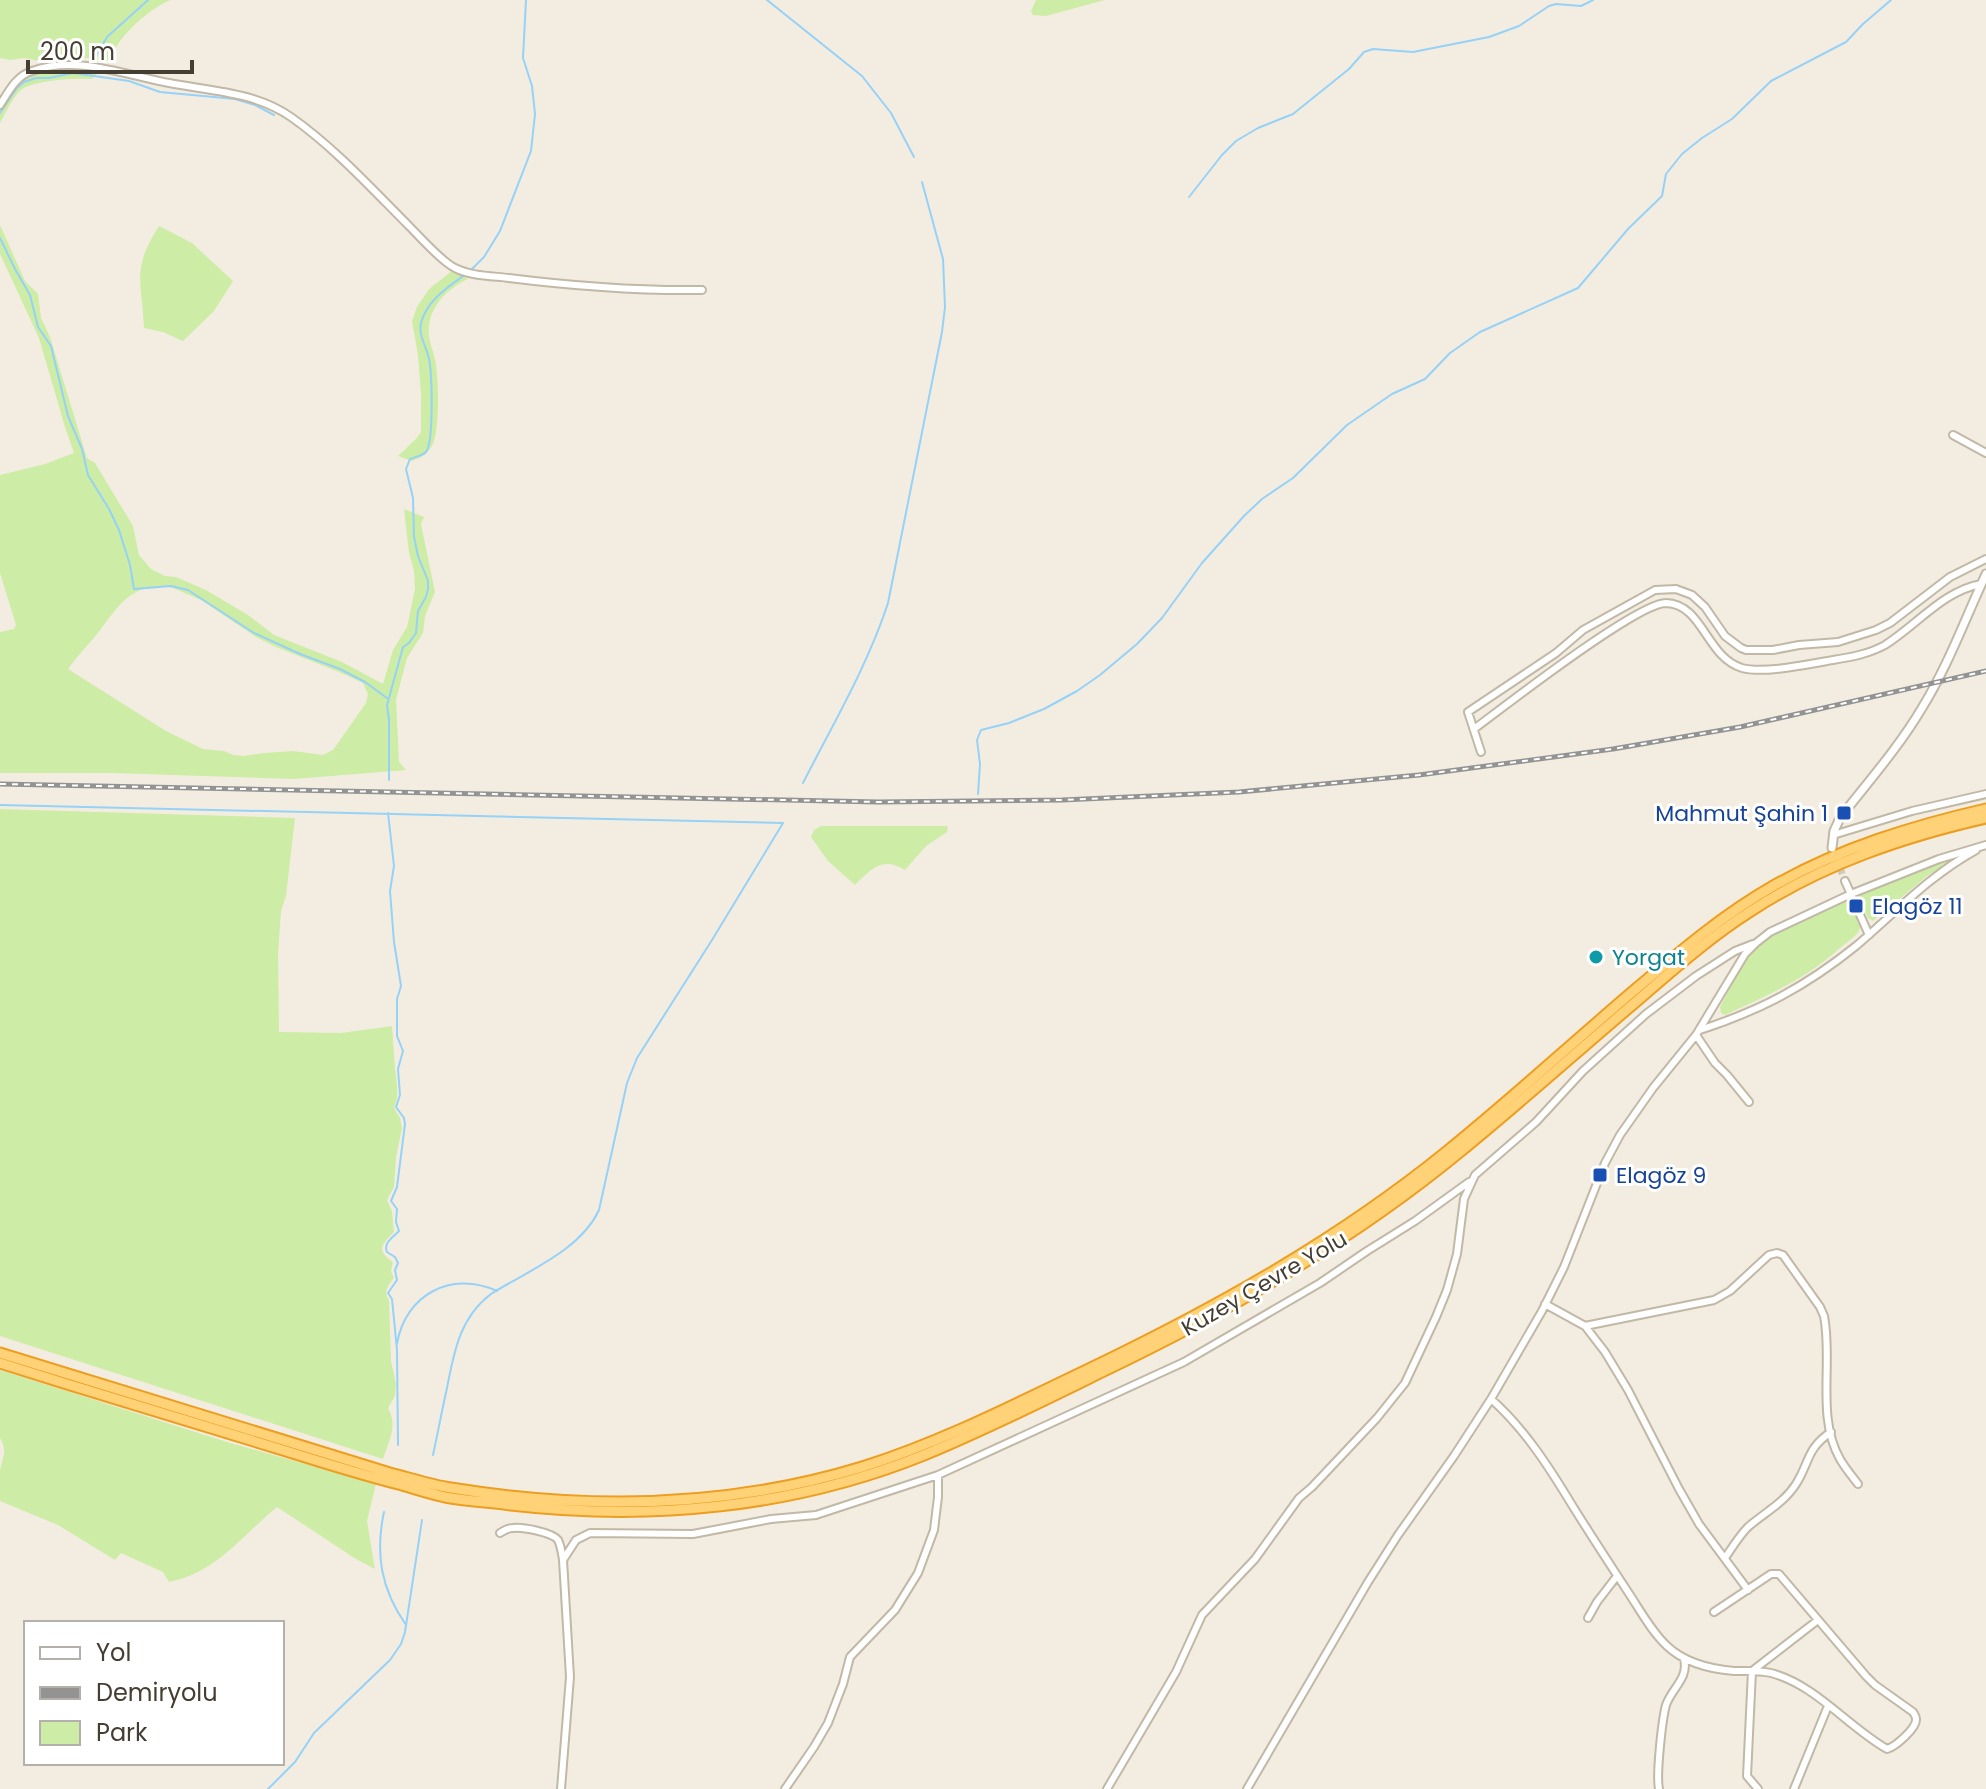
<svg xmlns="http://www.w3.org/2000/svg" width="1986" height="1789" viewBox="0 0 1986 1789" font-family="Poppins,sans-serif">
<rect width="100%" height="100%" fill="#f3ede1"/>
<path fill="#cdeca5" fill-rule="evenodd" d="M 0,0 L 171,0 C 152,6 112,41 111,61 L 80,57 L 54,58 L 39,61 L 24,58 L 10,60 L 0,58 Z
M 1036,0 L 1105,0 L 1046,16 L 1033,15 L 1031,11 Z
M 66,66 L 96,70 L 96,75 L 92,79 C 76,78 33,80 21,90 C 12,98 6,113 0,123 L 0,97 L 2,98 L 22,76 Z
M 0,225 L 25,281 L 38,294 L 41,318 L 50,337 L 87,458 L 95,463 L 133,526 L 139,555 L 151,569 L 165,576 L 176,577 L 206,590 L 248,615 L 274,635 L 342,662 L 383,684 L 393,650 L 407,627 L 415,589 L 414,571 L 409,553 L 404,509 L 424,517 L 421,524 L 435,592 L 425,616 L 423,633 L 407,658 L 396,700 L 399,762 L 406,770 L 294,779 L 113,773 L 0,773 L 0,632 L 14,629 L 16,625 L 0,573 L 0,475 L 45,464 L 74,453 L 65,427 L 39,338 L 0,254 ZM 161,586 L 173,588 L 201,600 L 256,637 L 276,647 L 339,672 L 363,683 L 368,694 L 366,703 L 333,750 L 323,755 L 293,751 L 264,753 L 243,756 L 233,755 L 224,751 L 203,749 L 166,731 L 68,669 C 78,655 90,643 101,629 C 118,606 130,587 161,586 Z
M 159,226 L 192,243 L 233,281 L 214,311 L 183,341 L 163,332 L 144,328 C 142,280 131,270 159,226 Z
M 452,271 L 468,279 C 446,289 426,310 429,336 C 430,345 434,352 435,360 C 439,376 440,433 432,446 C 427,454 421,458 412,461 L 398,456 L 416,439 L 421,432 L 421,394 L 418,355 L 412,321 L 417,307 L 429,289 Z
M 0,809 L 295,818 L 286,896 L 281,911 L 278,954 L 279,1032 L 341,1033 L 392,1026 L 395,1069 C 396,1072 398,1094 397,1097 C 397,1101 395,1105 394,1108 L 400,1118 L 402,1128 L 396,1157 L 394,1187 L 387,1200 L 392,1211 L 394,1232 C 381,1245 376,1250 393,1262 L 391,1271 L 394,1278 C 388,1285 383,1292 389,1300 L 391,1361 L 396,1384 L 395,1396 L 388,1408 C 398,1425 389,1441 383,1459 L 0,1336 Z
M 821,826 L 948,826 L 947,832 L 926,846 L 905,870 C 882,856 871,869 855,885 L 828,861 L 811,837 L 814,830 Z
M 1964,853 L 1927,876 L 1873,921 L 1868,918 L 1858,897 L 1860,893 L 1938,860 Z
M 1846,900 L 1850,901 C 1853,909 1863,923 1859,931 C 1855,937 1845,944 1840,948 C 1806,979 1766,996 1725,1015 L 1721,1013 L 1720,1007 C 1731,988 1741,963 1756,947 C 1777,924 1817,913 1846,900 Z
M 0,1370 L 227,1442 L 376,1484 L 367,1521 L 375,1569 L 356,1559 L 277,1507 C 242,1536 216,1573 169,1582 L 163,1572 L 121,1553 L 115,1560 L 58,1525 L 0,1501 C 0,1492 0,1481 0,1472 C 2,1458 8,1451 0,1438 Z"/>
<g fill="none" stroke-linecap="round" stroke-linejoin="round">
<path stroke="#96d1f7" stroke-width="2" d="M 767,0 L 862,76 L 891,113 L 914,157
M 94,60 L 107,37 L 148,0
M 0,113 L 17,88 L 24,82 L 36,78 L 49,78 L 73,73 L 129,81 L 160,92 L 235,99 L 255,105 L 274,115
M 1189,197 L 1222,155 L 1236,141 L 1258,128 L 1293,114 L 1349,69 L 1364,52 L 1373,49 L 1413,52 L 1489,37 L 1519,26 L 1549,6 L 1556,4 L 1581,6 L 1593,0
M 0,238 L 15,269 L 30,295 L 38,327 L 51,346 L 68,416 L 82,449 L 88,475 L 109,509 L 119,530 L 130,565 L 134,589 L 171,586 L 188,590 L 254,633 L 300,654 L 340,669 L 365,682 L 387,698
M 471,270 L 484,257 L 500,231 L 531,151 L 535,114 L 532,86 L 523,58 L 526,0
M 389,780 L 389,720 L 387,705 L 403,647 L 409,643 L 416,633 L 418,611 L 426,597 L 428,589 L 428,581 L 418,556 L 414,537 L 413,498 L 406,469 L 410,459 C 415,457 422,456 426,452 C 434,442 432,373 429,359 C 427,347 418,336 421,323 C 427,300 448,287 466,274
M 803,783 C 833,724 867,667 888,603 L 942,332 L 945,307 L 943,259 L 922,182
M 978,794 L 980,764 L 977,740 L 981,730 L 1009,723 L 1044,709 L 1077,691 L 1100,675 L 1137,644 L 1162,618 L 1202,563 L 1244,516 L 1262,499 L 1293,478 L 1347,425 L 1392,394 L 1425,379 L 1450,353 L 1480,332 L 1578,288 L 1628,229 L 1662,196 L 1666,174 L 1682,154 L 1702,138 L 1732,119 L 1771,81 L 1846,42 L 1863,24 L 1891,0
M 0,805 L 783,823 L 712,940 L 637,1058 L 627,1083 L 599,1210 C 580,1251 527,1271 491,1294 C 460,1317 454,1352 447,1388 C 442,1410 438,1432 433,1455
M 388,813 L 394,866 L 390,891 L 394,942 L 401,986 L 397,999 L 397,1036 L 403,1051 L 398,1069 L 400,1095 L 396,1107 L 404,1118 L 405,1124 L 397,1187 L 391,1201 L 397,1209 L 396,1222 L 399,1231 C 393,1237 383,1243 387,1252 L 395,1257 L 398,1263 L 395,1270 L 397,1280 L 388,1293 L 392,1299 L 397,1350
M 397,1344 C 405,1295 451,1270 497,1291
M 397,1350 L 398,1445
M 384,1512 C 375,1554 381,1589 406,1625
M 268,1789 L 295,1762 L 314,1733 L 390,1660 L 401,1644 L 405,1632 L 422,1520"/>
<path stroke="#d0cabe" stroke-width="7" stroke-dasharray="7 3.5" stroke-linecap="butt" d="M 1832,848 L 1845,881"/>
<defs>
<path id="minor" d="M 0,105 C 9,91 16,76 32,71 C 77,55 125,75 169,83 C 211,91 255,92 291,117 C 335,148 372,189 410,227 C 421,238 442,262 455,268 C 470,276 492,276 509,278 C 573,286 637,291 702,290
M 1953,435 L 1986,453
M 1474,729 C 1505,706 1637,603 1666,603 C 1703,604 1706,657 1742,668 C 1764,674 1809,664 1833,660 C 1851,657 1869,654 1885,645 C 1917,625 1943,591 1981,584
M 1481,752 L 1468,712 L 1556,653 L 1583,630 L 1655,590 L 1676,589 L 1692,595 L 1705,607 L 1725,636 L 1741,648 L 1746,650 L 1773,650 L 1799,645 L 1838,642 L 1876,630 L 1890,623 L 1950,577 L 1986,559
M 1833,835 L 1912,811 L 1986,794
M 1845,881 L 1869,935
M 1700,1030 C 1761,1010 1805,987 1856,946 C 1896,912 1929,876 1976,850
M 1696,1035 L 1715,1063 L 1727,1075 L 1749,1102
M 1545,1304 L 1585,1326 L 1605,1352 L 1628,1390 L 1679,1489 L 1699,1524 L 1748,1590
M 1585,1326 L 1714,1300 L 1730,1291 L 1769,1255 L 1777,1253 L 1783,1255 L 1820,1307 L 1824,1316 C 1833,1361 1816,1417 1840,1459 C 1845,1468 1852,1476 1858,1484
M 1491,1399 C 1524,1428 1549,1467 1572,1505 C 1590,1534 1609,1563 1628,1592 C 1640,1610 1651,1631 1667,1646 C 1685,1663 1710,1669 1734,1671 C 1747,1671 1759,1670 1771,1673 C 1816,1685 1847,1726 1887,1749 C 1895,1747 1917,1728 1916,1719 C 1916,1716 1914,1714 1913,1712 L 1875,1685 L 1866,1676 L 1779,1574 L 1771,1574 L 1714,1612
M 500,1533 C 505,1530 507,1528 513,1528 C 522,1527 552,1532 558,1540 C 561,1546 562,1554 563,1560 L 570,1677 L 561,1789
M 1725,1558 C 1732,1548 1739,1536 1748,1527 C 1764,1513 1784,1503 1796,1484 C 1810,1462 1806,1449 1831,1432
M 563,1560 L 576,1540 L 590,1533 L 693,1534 L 771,1519 L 816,1515 L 938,1475 L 1184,1362 L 1320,1283 L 1367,1251 L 1415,1221 L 1469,1182
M 1588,1618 L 1597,1602 L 1617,1576
M 785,1789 L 814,1747 L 828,1723 L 843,1684 L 850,1657 L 895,1610 L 918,1573 L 934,1530 L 938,1497 L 938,1475
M 1107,1789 L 1176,1672 L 1202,1615 L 1255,1559 L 1299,1498 L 1312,1487 L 1377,1418 L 1405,1383 L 1436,1317 L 1447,1290 L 1457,1254 L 1464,1199 L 1475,1175 L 1536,1122 L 1583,1071 L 1646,1014 L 1696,976 L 1735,951 L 1753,944
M 1247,1789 L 1368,1582 L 1398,1535 L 1454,1456 L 1491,1399 L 1542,1311 L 1564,1267 L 1605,1163 L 1620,1135 L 1653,1088 L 1696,1035 L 1745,954 L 1756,943 L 1770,932 L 1851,894 L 1939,859 L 1986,845
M 1659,1789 C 1656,1775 1662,1720 1666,1705 C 1672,1688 1689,1678 1684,1659
M 1758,1789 L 1747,1776 L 1752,1671 L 1818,1620
M 1794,1789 L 1828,1706"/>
<path id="tertiary" d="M 1832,848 L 1834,831 L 1840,818 C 1868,782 1899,747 1922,708 C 1948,666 1965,619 1986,574"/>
<path id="trunk" d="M 0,1353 L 390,1473 C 410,1478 431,1485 451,1488 C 588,1510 728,1508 862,1467 C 945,1441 1023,1400 1101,1363 C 1223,1304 1341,1237 1446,1152 C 1509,1101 1569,1046 1631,993 C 1677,954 1722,915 1775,885 C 1841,848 1912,826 1986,809
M 0,1363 C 95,1393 190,1422 286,1451 C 324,1463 363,1475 402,1485 C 416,1489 431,1494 445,1497 C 466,1501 489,1502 511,1505 C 650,1521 793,1508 924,1455 C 985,1430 1045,1400 1104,1371 C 1231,1310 1353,1240 1461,1151 C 1521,1102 1579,1050 1638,1000 C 1674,969 1710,937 1751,911 C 1823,864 1903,837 1986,818"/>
</defs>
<use href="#minor" stroke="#c1b8a6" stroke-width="10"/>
<use href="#tertiary" stroke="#c1b8a6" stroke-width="11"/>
<use href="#trunk" stroke="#ed9e21" stroke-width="13"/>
<use href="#minor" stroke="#fff" stroke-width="6"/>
<use href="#tertiary" stroke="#fff" stroke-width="7"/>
<use href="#trunk" stroke="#ffd277" stroke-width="9"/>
<defs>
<path id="rail" d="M 0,784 L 878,802 L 1062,800 L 1239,792 L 1419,775 L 1613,749 L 1740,727 L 1986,671"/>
</defs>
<use href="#rail" stroke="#939393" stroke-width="5"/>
<use href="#rail" stroke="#fff" stroke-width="2" stroke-dasharray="6" stroke-linecap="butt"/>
</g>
<g fill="#1a4fb4" stroke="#fff" stroke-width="3">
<rect x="1836" y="805" width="16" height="16" rx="4"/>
<rect x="1848" y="898" width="16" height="16" rx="4"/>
<rect x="1592" y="1167" width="16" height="16" rx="4"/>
</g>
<circle fill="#0f9aa8" stroke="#fff" stroke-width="3" cx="1596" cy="957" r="8"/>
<g text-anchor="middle" stroke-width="6" stroke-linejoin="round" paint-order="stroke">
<g font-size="22" fill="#164399" stroke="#fff" text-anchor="start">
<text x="1828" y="821" text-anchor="end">Mahmut Şahin 1</text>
<text x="1872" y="914">Elagöz 11</text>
<text x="1616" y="1183">Elagöz 9</text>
</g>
<g font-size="22" fill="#0d838f" stroke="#fff" text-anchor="start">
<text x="1612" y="965">Yorgat</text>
</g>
<g font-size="22" fill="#443d32" stroke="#fff">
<text transform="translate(1264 1283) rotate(-30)" y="8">Kuzey Çevre Yolu</text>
</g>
</g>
<rect x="24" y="1621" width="260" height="144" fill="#ffffff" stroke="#b4b1ad" stroke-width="2"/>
<rect x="40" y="1647" width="40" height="12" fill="#ffffff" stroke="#b4b1ad" stroke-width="2"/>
<text x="96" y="1661" font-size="24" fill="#443d32">Yol</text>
<rect x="40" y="1687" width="40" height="12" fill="#939393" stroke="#b4b1ad" stroke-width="2"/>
<text x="96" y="1701" font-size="24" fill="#443d32">Demiryolu</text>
<rect x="40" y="1721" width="40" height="24" fill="#cdeca5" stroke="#b4b1ad" stroke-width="2"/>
<text x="96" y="1741" font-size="24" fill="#443d32">Park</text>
<path d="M28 60v12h164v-12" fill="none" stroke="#443d32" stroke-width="4"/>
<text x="40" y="60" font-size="24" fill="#443d32" stroke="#ffffff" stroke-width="6" paint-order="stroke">200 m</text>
</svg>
